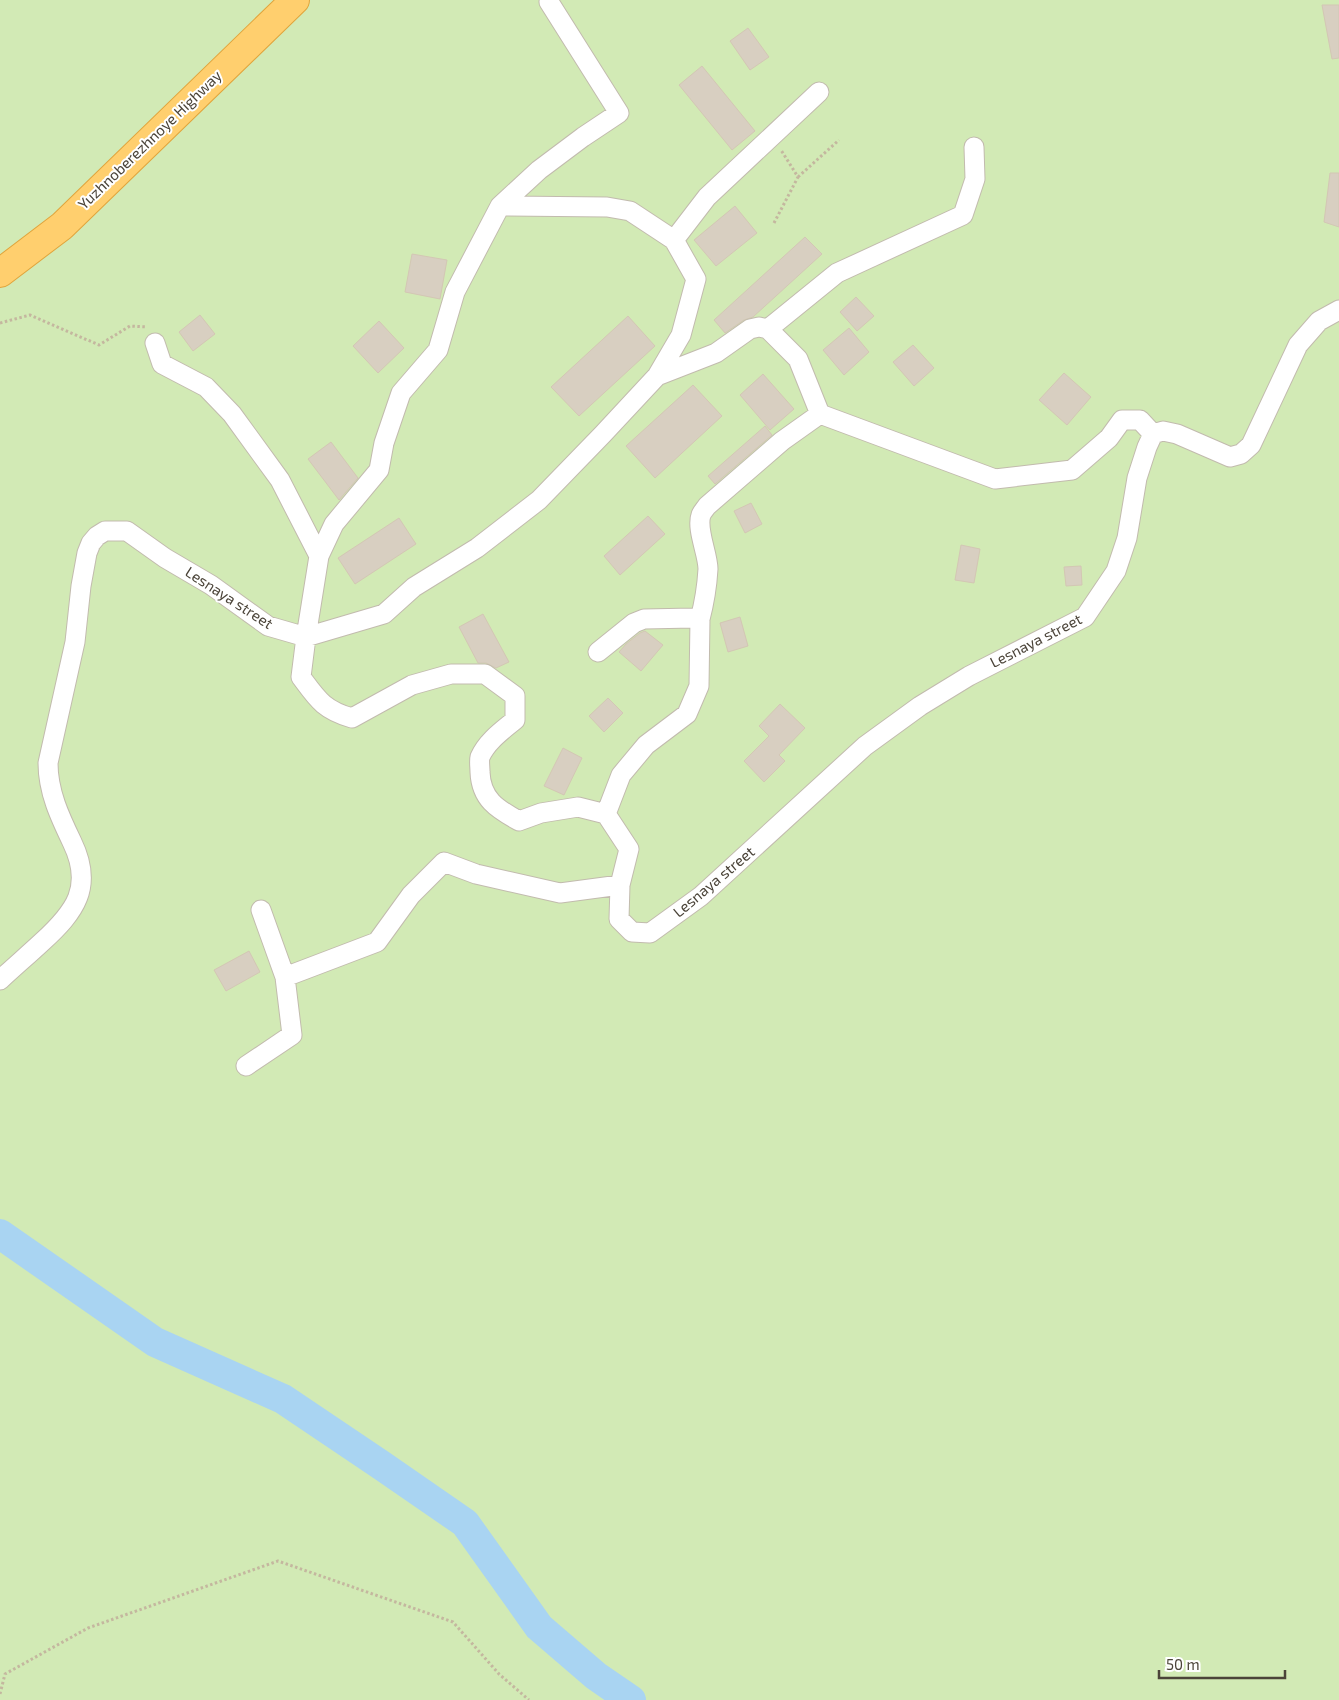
<svg xmlns="http://www.w3.org/2000/svg" width="1339" height="1700" viewBox="0 0 1339 1700" font-family="'Exo 2',sans-serif">
<rect width="100%" height="100%" fill="#f6f3ec"/>
<path fill="#d2eab5" d="M 0,0 L 1339,0 L 1339,1700 L 0,1700 Z"/>
<g fill="none" stroke-linecap="round" stroke-linejoin="round">
<path stroke="#a9d4f2" stroke-width="30" d="M 0,1234 L 155,1342 L 283,1399 L 381,1465 L 465,1523 L 539,1627 L 596,1676 L 631,1700"/>
</g>
<path fill="#d8cfc1" stroke="#d3c7b4" d="M 1322,5 L 1339,5 L 1339,58 L 1332,59 Z
M 748,28 L 769,57 L 750,70 L 730,41 Z
M 702,66 L 755,131 L 732,150 L 679,85 Z
M 1330,173 L 1339,173 L 1339,227 L 1324,222 Z
M 735,206 L 757,233 L 716,266 L 694,240 Z
M 805,237 L 822,254 L 753,317 L 744,320 L 725,333 L 714,320 Z
M 412,254 L 447,260 L 440,299 L 405,292 Z
M 856,297 L 874,316 L 857,331 L 840,312 Z
M 200,315 L 215,334 L 193,351 L 179,332 Z
M 628,316 L 655,346 L 579,416 L 551,387 Z
M 379,321 L 404,348 L 378,373 L 353,346 Z
M 849,328 L 869,352 L 844,375 L 823,350 Z
M 913,345 L 934,368 L 914,386 L 893,362 Z
M 1064,373 L 1091,397 L 1067,425 L 1039,400 Z
M 763,374 L 794,409 L 770,430 L 740,395 Z
M 693,385 L 722,416 L 655,478 L 626,446 Z
M 765,426 L 772,435 L 715,484 L 708,476 Z
M 331,442 L 358,478 L 339,500 L 308,459 Z
M 751,503 L 762,524 L 745,533 L 734,511 Z
M 648,516 L 665,534 L 620,575 L 604,556 Z
M 399,518 L 416,544 L 355,584 L 338,558 Z
M 961,545 L 980,549 L 974,583 L 955,580 Z
M 1081,566 L 1082,585 L 1066,586 L 1064,567 Z
M 483,614 L 509,662 L 496,668 L 486,663 L 478,663 L 459,627 Z
M 740,617 L 748,646 L 728,652 L 720,623 Z
M 645,631 L 663,645 L 641,671 L 619,652 L 626,644 L 640,633 Z
M 608,698 L 623,713 L 604,732 L 589,716 Z
M 780,704 L 805,728 L 779,755 L 785,761 L 764,782 L 744,761 L 769,736 L 759,726 Z
M 563,748 L 582,758 L 564,795 L 544,786 Z
M 249,951 L 260,972 L 226,991 L 214,970 Z"/>
<g fill="none" stroke-linecap="round" stroke-linejoin="round">
<defs>
<path id="minor" d="M 549,2 L 619,113 L 583,137 L 539,170 L 500,206 L 455,292 L 438,350 L 401,393 L 384,443 L 379,470 L 334,524 L 319,556 L 306,637 L 384,614 L 414,587 L 477,548 L 539,500 L 603,434 L 657,376 L 716,353 L 750,329 L 759,327 L 768,329 L 798,359 L 820,414
M 500,206 L 607,207 L 630,211 L 674,240 L 696,279 L 681,335 L 657,376
M 674,240 L 707,197 L 819,92
M 768,329 L 837,273 L 963,215 L 975,179 L 974,147
M 155,343 L 162,364 L 206,387 L 232,414 L 280,480 L 319,556
M 598,652 L 634,623 L 644,619 L 693,618 L 700,619 C 704,604 707,586 708,569 C 708,554 696,529 701,515 C 702,512 705,509 707,506 L 782,441 L 820,414 L 995,479 L 1072,470 L 1109,438 L 1122,420 L 1140,420 L 1153,434
M 606,814 L 621,775 L 646,745 L 687,714 L 699,686 L 700,619
M 261,910 L 285,977 L 377,942 L 411,895 L 444,862 L 476,874 L 560,893 L 620,885
M 0,980 C 14,967 28,955 42,942 C 75,912 94,887 72,842 C 60,817 48,792 48,763 L 75,642 L 81,586 L 87,553 L 91,543 L 97,536 L 105,531 L 127,531 L 165,558 L 211,585 L 268,626 L 306,637 L 301,677 C 318,700 324,710 352,718 L 412,685 L 451,674 L 485,674 L 515,696 L 515,720 C 503,730 487,741 480,757 C 479,761 480,767 480,772 C 481,799 497,809 519,821 L 541,813 L 578,807 L 606,814 L 629,849 L 620,885 L 619,919 L 632,932 L 650,933 L 701,896 L 865,746 L 920,706 L 969,676 L 1085,617 L 1116,571 L 1127,538 L 1137,478 L 1147,447 L 1153,434 L 1163,431 L 1177,434 L 1230,457 L 1241,454 L 1251,445 L 1298,345 L 1319,321 L 1339,310
M 246,1066 L 292,1035 L 285,977"/>
<path id="highway" d="M 0,273 L 62,226 L 295,0"/>
</defs>
<use href="#minor" stroke="#c2bbae" stroke-width="21"/>
<use href="#highway" stroke="#e0a43c" stroke-width="30"/>
<path stroke="#c4b79f" stroke-width="3" stroke-dasharray="2.5 2.5" stroke-linecap="butt" d="M 798,177 L 839,140
M 774,223 L 798,177 L 781,150
M 0,323 L 30,315 L 99,345 L 130,326 L 147,327
M 0,1694 L 5,1674 L 88,1628 L 278,1561 L 453,1622 L 499,1674 L 529,1700"/>
<use href="#minor" stroke="#fff" stroke-width="19"/>
<use href="#highway" stroke="#ffcf6e" stroke-width="28"/>
</g>
<g text-anchor="middle" stroke-width="4" stroke-linejoin="round" paint-order="stroke">
<g font-size="15" fill="#4b4439" stroke="#fff">
<text transform="translate(150 140) rotate(-44)" y="5">Yuzhnoberezhnoye Highway</text>
<text transform="translate(229 598) rotate(33)" y="5">Lesnaya street</text>
<text transform="translate(1036 641) rotate(-27)" y="5">Lesnaya street</text>
<text transform="translate(714 882) rotate(-40)" y="5">Lesnaya street</text>
</g>
</g>
<path d="M1159 1670v8h126v-8" fill="none" stroke="#4b4439" stroke-width="2.5"/>
<text x="1166" y="1670" font-size="15" fill="#4b4439" stroke="#ffffff" stroke-width="4" paint-order="stroke">50 m</text>
</svg>
